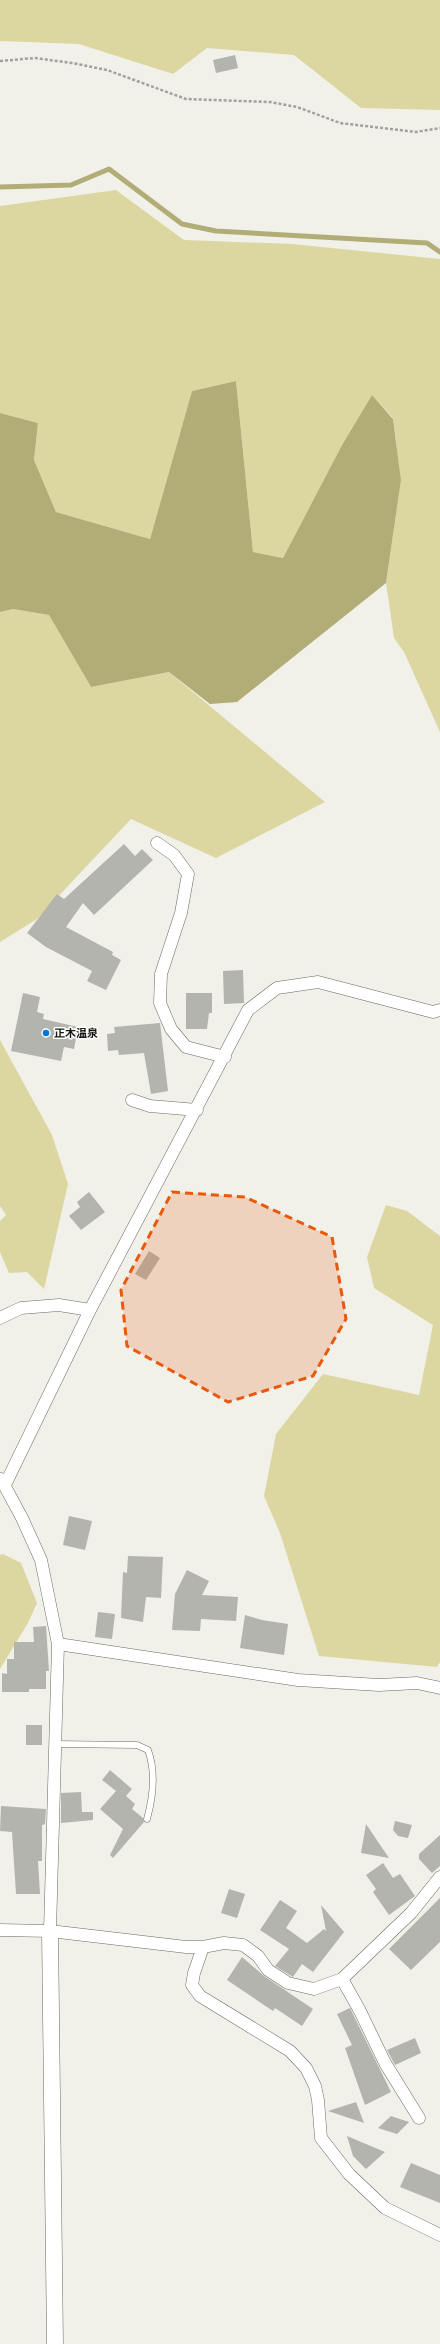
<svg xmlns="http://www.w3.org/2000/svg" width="440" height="2344" viewBox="0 0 440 2344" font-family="Poppins,'Noto Sans JP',sans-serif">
<rect width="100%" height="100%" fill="#f1f1ea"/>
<path fill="#dcd7a1" d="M 0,0 L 440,0 L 440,110 L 361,108 L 294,55 L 207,48 L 173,74 L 79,44 L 0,41 Z
M 116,190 L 184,240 L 292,244 L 440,259 L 440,732 L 404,652 L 394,638 L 386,583 L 401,480 L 393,418 L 372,395 L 342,445 L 283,558 L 253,552 L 236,381 L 192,391 L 150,539 L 56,512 L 34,460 L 38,423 L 0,413 L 0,206 Z
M 13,609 L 49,615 L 91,687 L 169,672 L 325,802 L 216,858 L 131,819 L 37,919 L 0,942 L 0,612 Z
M 0,1040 L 52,1135 L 68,1184 L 44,1289 L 27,1272 L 9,1273 L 0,1252 L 0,1221 L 6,1215 L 0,1206 Z
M 386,1205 L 407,1211 L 440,1236 L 440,1662 L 437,1667 L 319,1656 L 280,1533 L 264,1496 L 276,1434 L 323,1374 L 419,1395 L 433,1325 L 374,1288 L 367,1257 Z
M 3,1554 L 21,1563 L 37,1603 L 28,1623 L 0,1669 L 0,1555 Z"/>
<path fill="#b2ad77" d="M 236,381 L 253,552 L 283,558 L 342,445 L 372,395 L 393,419 L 401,480 L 386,583 L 237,702 L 210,704 L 169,672 L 91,687 L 49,615 L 13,609 L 0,612 L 0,413 L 38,423 L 34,460 L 56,512 L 150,539 L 192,391 Z"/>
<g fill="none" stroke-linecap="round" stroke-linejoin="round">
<path stroke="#b2ad77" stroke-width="5" d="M 0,187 L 71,185 L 109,169 L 182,224 L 216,231 L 427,243 L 440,252"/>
</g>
<path fill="#b4b4ae" d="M 235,55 L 238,68 L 216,73 L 213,60 Z
M 124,844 L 135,856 L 142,849 L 153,860 L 94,915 L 83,903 L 66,927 L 113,952 L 112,955 L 121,960 L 106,990 L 87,981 L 92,971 L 46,947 L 27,933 L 57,894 L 64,899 Z
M 243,970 L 244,1003 L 224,1004 L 223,971 Z
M 23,993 L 40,997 L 37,1012 L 44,1014 L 43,1019 L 78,1027 L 74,1049 L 64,1047 L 61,1061 L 11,1051 Z
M 186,993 L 212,993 L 212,1013 L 209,1013 L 207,1029 L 186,1029 Z
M 160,1023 L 168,1091 L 151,1094 L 144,1053 L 119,1055 L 118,1050 L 108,1051 L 107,1034 L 115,1033 L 114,1027 Z
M 89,1192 L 105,1212 L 81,1230 L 69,1216 L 80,1207 L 77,1202 Z
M 149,1251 L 160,1258 L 146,1280 L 135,1274 Z
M 69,1516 L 92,1521 L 85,1550 L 63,1545 Z
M 128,1556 L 163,1557 L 161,1598 L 146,1597 L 143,1622 L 121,1618 L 123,1572 L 127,1573 Z
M 187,1570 L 209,1581 L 202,1595 L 238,1597 L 236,1621 L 201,1619 L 200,1631 L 172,1630 L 175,1594 Z
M 98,1612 L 115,1614 L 112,1639 L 95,1637 Z
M 245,1615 L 262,1620 L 288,1624 L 284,1655 L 240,1648 Z
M 46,1626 L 49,1671 L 46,1671 L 46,1689 L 29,1689 L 29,1692 L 2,1692 L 2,1673 L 7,1674 L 7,1659 L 14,1659 L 14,1642 L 34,1642 L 33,1627 Z
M 26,1725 L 42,1725 L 42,1745 L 26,1745 Z
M 110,1770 L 132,1789 L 126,1796 L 135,1804 L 132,1809 L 143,1818 L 144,1822 L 113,1858 L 110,1855 L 123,1829 L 100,1809 L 116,1791 L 102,1780 Z
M 81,1792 L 82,1812 L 93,1812 L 93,1820 L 61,1823 L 61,1793 Z
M 1,1806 L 46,1809 L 45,1824 L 42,1825 L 42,1861 L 38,1861 L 40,1894 L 16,1894 L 12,1832 L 0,1831 Z
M 395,1821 L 412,1825 L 408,1838 L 398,1836 L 393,1830 Z
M 366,1824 L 389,1858 L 361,1853 Z
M 440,1835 L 440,1866 L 432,1873 L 419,1859 L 419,1854 Z
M 383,1863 L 393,1878 L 400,1874 L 415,1896 L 389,1915 L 373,1892 L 376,1889 L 366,1875 Z
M 229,1889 L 245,1894 L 237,1918 L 221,1913 Z
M 440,1898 L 440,1942 L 411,1970 L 389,1949 Z
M 280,1900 L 297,1911 L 286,1928 L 307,1943 L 324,1929 L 326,1931 L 321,1905 L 344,1932 L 313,1972 L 302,1964 L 293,1977 L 275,1966 L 289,1949 L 260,1930 Z
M 242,1957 L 264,1976 L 313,2009 L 302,2026 L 275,2008 L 273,2011 L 227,1980 Z
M 350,2008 L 391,2092 L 365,2105 L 345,2048 L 352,2045 L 337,2014 Z
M 415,2038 L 421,2053 L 395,2065 L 387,2050 Z
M 356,2102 L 364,2123 L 328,2111 Z
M 391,2116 L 409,2122 L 397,2134 L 378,2128 Z
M 347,2136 L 385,2152 L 366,2169 L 353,2156 Z
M 411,2163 L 440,2175 L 440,2203 L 400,2187 Z"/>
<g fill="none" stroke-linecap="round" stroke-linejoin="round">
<defs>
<path id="service" d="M 55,1744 L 137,1745 L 148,1750 C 156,1772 153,1797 147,1819"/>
<path id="minor" d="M 157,843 L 174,855 L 188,874 L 181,913 L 161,974 L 160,1003 L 171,1029 L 186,1047 L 225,1057
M 132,1100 L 150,1106 L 197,1110
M 0,1318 L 21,1308 L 59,1305 L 90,1310
M 1,1479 L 22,1518 L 41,1560 L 58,1644 L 50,1931
M 5,1485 L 90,1310 L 248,1010 L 277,988 L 318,982 L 433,1012 L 440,1010
M 58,1644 L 298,1680 L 379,1685 L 417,1683 L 440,1688
M 0,1930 L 50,1931 L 186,1947 L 203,1947 L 224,1943 L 243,1945 L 258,1956 L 268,1970 L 288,1983 L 314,1989 L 342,1979 L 411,1913 L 440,1877
M 203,1947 L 194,1973 L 192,1985 L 200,1996 L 290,2051 L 306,2068 L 315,2086 L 318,2100 L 321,2138 L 349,2174 L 385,2208 L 440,2235
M 342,1979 L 360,2011 L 385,2063 L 419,2118"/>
<path id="tertiary" d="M 50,1931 L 55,2344"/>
</defs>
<use href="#service" stroke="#6a6964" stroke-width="7"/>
<use href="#minor" stroke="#6a6964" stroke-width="13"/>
<use href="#tertiary" stroke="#6a6964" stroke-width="17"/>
<path stroke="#a2a29c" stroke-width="2.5" stroke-dasharray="3 2" stroke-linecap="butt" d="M 0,61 L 35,58 L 72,63 L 107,70 L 186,99 L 270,102 L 297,107 L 340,123 L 416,132 L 440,128"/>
<use href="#service" stroke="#fff" stroke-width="6"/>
<use href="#minor" stroke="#fff" stroke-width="12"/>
<use href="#tertiary" stroke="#fff" stroke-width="16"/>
</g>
<path fill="#e8590c" fill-opacity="0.2" stroke="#e8590c" stroke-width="3" stroke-dasharray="8 5" stroke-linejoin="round" d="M 172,1192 L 245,1197 L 332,1237 L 346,1319 L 313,1376 L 228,1402 L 127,1346 L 121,1290 Z"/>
<circle fill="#0077de" stroke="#fffffe" stroke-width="1.5" cx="46" cy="1033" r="4"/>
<g text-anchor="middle" stroke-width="3" stroke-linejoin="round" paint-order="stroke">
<g font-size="11" font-weight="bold" fill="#171715" stroke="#fffffe" text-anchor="start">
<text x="54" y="1037">正木温泉</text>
</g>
</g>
</svg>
